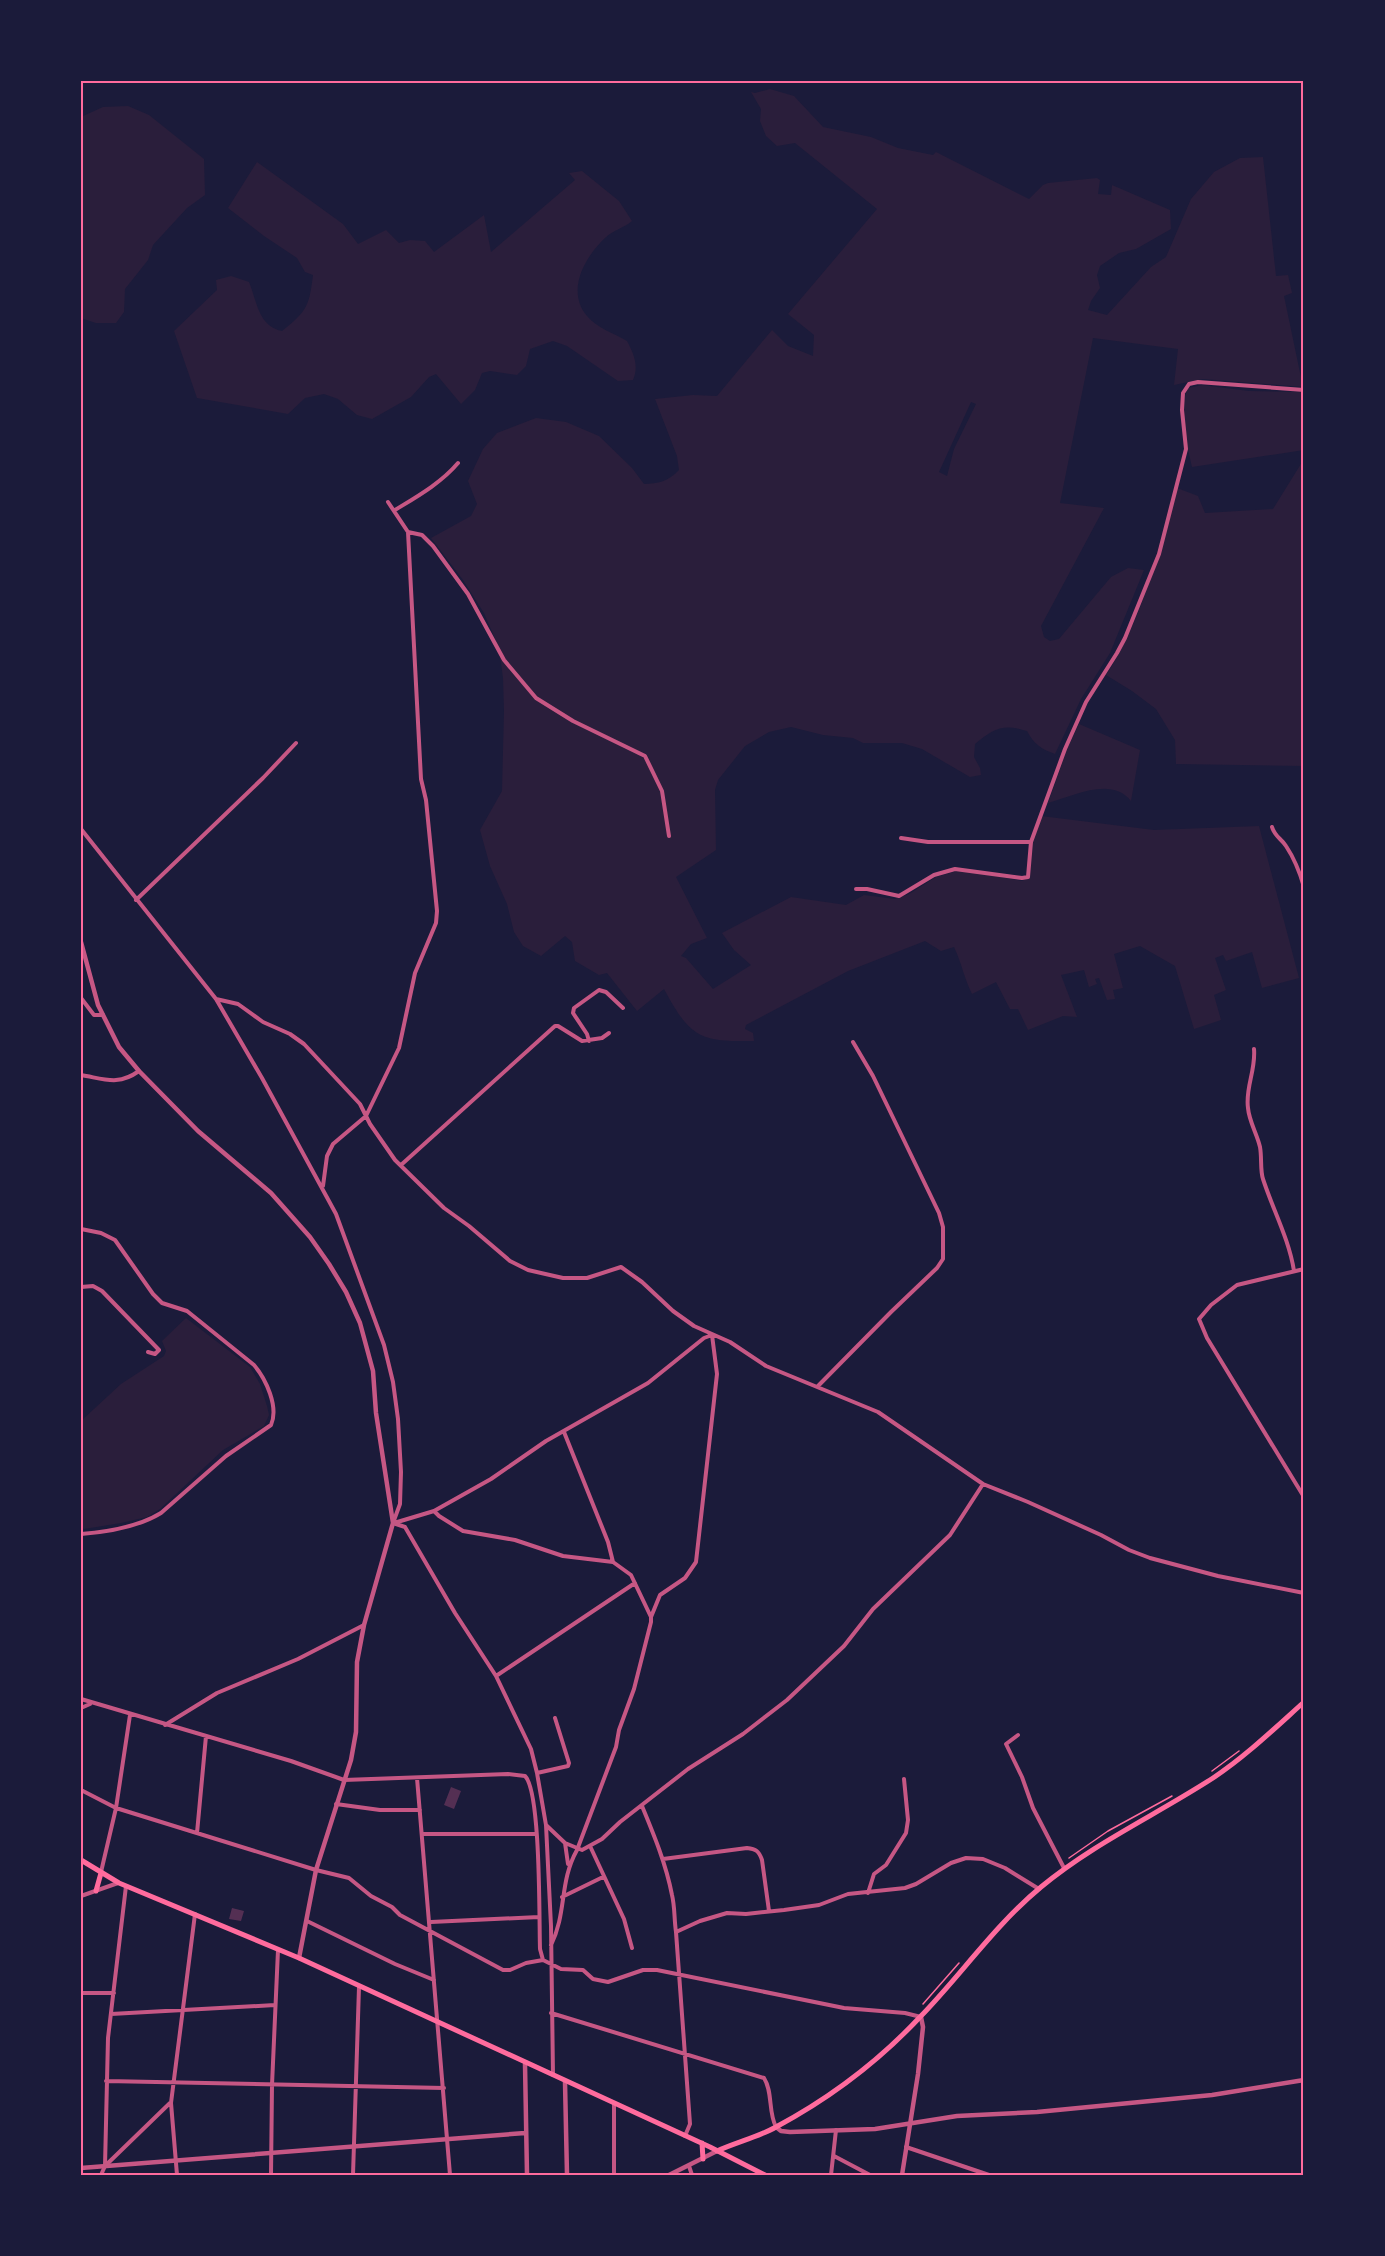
<svg xmlns="http://www.w3.org/2000/svg" width="1385" height="2256" viewBox="0 0 1385 2256" font-family="Literata,serif">
<rect width="100%" height="100%" fill="#1b1b3a"/>
<path fill="#2a1e3b" fill-rule="evenodd" d="M 770,89 L 794,96 L 823,127 L 871,137 L 898,148 L 933,155 L 936,152 L 1029,199 L 1043,185 L 1048,183 L 1097,178 L 1100,180 L 1098,194 L 1111,195 L 1112,185 L 1170,210 L 1171,229 L 1136,249 L 1119,253 L 1100,266 L 1097,275 L 1100,288 L 1091,301 L 1088,310 L 1107,315 L 1151,267 L 1166,257 L 1191,199 L 1214,172 L 1240,158 L 1263,157 L 1276,276 L 1288,275 L 1292,293 L 1284,296 L 1303,387 L 1203,379 L 1174,385 L 1178,349 L 1093,338 L 1060,503 L 1104,508 L 1041,626 L 1044,637 L 1050,641 L 1059,639 L 1111,577 L 1128,568 L 1144,570 L 1110,653 L 1081,699 L 1055,754 C 1041,749 1034,744 1027,731 C 1003,723 993,729 975,744 L 974,757 L 980,768 L 981,775 L 970,777 L 922,749 L 902,743 L 863,743 L 853,738 L 823,735 L 791,727 L 769,732 L 745,746 L 718,780 L 715,790 L 716,850 L 676,877 L 707,938 L 691,944 L 681,956 L 686,958 L 713,989 L 751,965 L 734,950 L 722,933 L 791,897 L 846,905 L 864,895 L 895,899 L 909,894 L 936,877 L 957,871 L 969,871 L 1022,881 L 1030,877 L 1033,843 L 1041,816 L 1154,830 L 1259,826 L 1299,978 L 1262,988 L 1252,952 L 1226,961 L 1223,955 L 1215,958 L 1226,990 L 1214,995 L 1221,1020 L 1194,1029 L 1175,966 L 1140,946 L 1114,954 L 1123,988 L 1113,990 L 1115,999 L 1107,1000 L 1099,978 L 1095,979 L 1097,984 L 1089,987 L 1084,970 L 1061,975 L 1077,1017 L 1063,1016 L 1028,1030 L 1018,1009 L 1010,1009 L 996,982 L 972,994 C 964,978 962,964 954,947 L 941,951 L 925,941 L 848,971 L 746,1025 L 745,1029 L 753,1033 L 754,1041 C 699,1042 690,1037 664,989 L 637,1011 L 607,973 L 599,975 L 575,961 L 572,942 L 565,936 L 541,956 L 523,946 L 514,932 L 507,904 L 490,866 L 480,830 L 502,791 L 504,711 L 503,678 L 499,648 L 484,613 L 463,580 L 431,538 L 471,516 L 477,504 L 468,481 L 483,449 L 497,433 L 536,418 L 566,422 L 599,436 L 632,468 L 644,484 C 658,484 669,481 679,470 L 677,456 L 655,399 L 693,395 L 717,396 L 772,330 L 788,346 L 813,356 L 814,335 L 788,314 L 877,209 L 795,143 L 777,146 L 766,136 L 760,121 L 761,109 L 751,92 L 755,93 ZM 971,402 L 976,404 L 954,449 L 947,476 L 939,472 Z
M 128,106 L 149,115 L 204,159 L 205,195 L 187,208 L 153,245 L 148,260 L 125,289 L 124,312 L 116,323 L 96,323 L 81,318 L 81,117 L 103,107 Z
M 257,162 L 343,224 L 358,244 L 386,230 L 399,243 L 410,240 L 425,241 L 434,252 L 484,215 L 491,252 L 575,180 L 569,173 L 582,171 L 619,201 L 632,221 C 624,228 613,230 605,238 C 584,258 566,291 587,316 C 598,329 614,333 627,341 C 634,354 639,366 633,380 L 618,381 L 567,346 L 553,341 L 530,349 L 526,366 L 517,375 L 490,371 L 482,373 L 475,390 L 461,404 L 436,374 L 429,377 L 411,397 L 372,419 L 357,415 L 338,399 L 324,394 L 305,398 L 288,414 L 197,398 L 174,331 L 217,290 L 216,280 L 231,276 L 249,282 C 257,301 258,326 282,331 C 307,311 309,307 313,275 L 305,272 L 297,258 L 264,236 L 228,208 Z
M 1202,385 L 1249,391 L 1304,392 L 1304,450 L 1192,467 C 1187,444 1177,410 1188,388 Z
M 1304,459 L 1304,766 L 1176,764 L 1175,740 L 1156,709 L 1132,691 L 1106,675 C 1143,620 1158,551 1177,488 L 1198,496 L 1205,513 L 1273,509 Z
M 1079,724 L 1140,750 L 1131,801 C 1111,776 1074,796 1048,803 L 1068,747 Z
M 186,1318 L 250,1367 L 260,1384 L 267,1406 L 269,1415 L 264,1426 L 223,1450 L 160,1509 L 147,1517 L 121,1523 L 84,1529 L 81,1527 L 81,1421 L 121,1384 L 164,1356 L 166,1351 L 162,1341 Z"/>
<path fill="#542f53" d="M 451,1787 L 461,1791 L 454,1809 L 444,1805 Z
M 232,1908 L 244,1911 L 241,1921 L 229,1919 Z"/>
<g fill="none" stroke-linecap="round" stroke-linejoin="round">
<path stroke="#ff6b9d" stroke-width="1.5" d="M 1212,1771 L 1239,1751
M 1069,1858 L 1108,1831 L 1172,1796
M 923,2004 L 959,1963"/>
<path stroke="#c65784" stroke-width="4" d="M 395,510 C 418,496 441,483 458,463
M 408,532 L 422,535 L 433,546 L 468,594 L 504,660 L 536,698 L 573,721 L 645,756 L 662,791 L 669,836
M 1272,827 C 1275,837 1281,838 1286,846 C 1294,858 1300,873 1304,887
M 81,829 L 216,999 L 262,1078 L 336,1214 L 384,1345 L 393,1382 L 398,1419 L 401,1472 L 400,1504 L 393,1523
M 901,838 L 928,842 L 1031,842
M 856,889 L 867,889 L 899,896 L 934,875 L 955,869 L 1022,878 L 1028,877 L 1031,842 L 1065,749 L 1086,702 L 1117,653 L 1125,638 L 1159,554 L 1186,449 L 1182,410 L 1183,393 L 1189,384 L 1198,382 L 1304,390
M 136,900 L 263,778 L 296,743
M 81,998 L 94,1015 L 103,1015
M 216,999 L 238,1004 L 263,1022 L 290,1034 L 304,1044 L 360,1104 L 370,1124 L 395,1160 L 444,1208 L 469,1226 L 510,1261 L 528,1270 L 563,1278 L 587,1278 L 621,1267 L 642,1282 L 673,1311 L 694,1326 L 730,1342 L 766,1366 L 878,1412 L 983,1484 L 1028,1502 L 1101,1535 L 1129,1550 L 1150,1558 L 1218,1576 L 1304,1593
M 589,1041 L 587,1034 L 573,1013 L 574,1008 L 599,990 L 606,992 L 623,1008
M 1254,1049 C 1256,1070 1245,1088 1248,1108 C 1249,1121 1257,1134 1260,1147 C 1262,1158 1260,1170 1263,1179 C 1273,1210 1289,1239 1294,1271
M 81,1075 C 105,1079 118,1086 139,1071
M 401,1165 L 555,1026 L 558,1026 L 582,1041 L 602,1038 L 609,1033
M 323,1186 L 327,1156 L 333,1144 L 366,1116 L 399,1048 L 415,973 L 436,923 L 437,911 L 426,800 L 421,779 L 408,532 L 388,502
M 81,1229 L 101,1233 L 115,1240 L 153,1294 L 162,1303 L 187,1311 L 254,1365 C 266,1379 279,1407 271,1425 L 226,1456 L 161,1513 C 138,1527 107,1532 81,1534
M 1304,1269 L 1237,1285 L 1211,1305 L 1199,1319 L 1207,1338 L 1304,1497
M 81,1287 L 93,1286 L 102,1291 L 159,1350 L 155,1354 L 148,1352
M 818,1386 L 891,1312 L 937,1268 L 943,1259 L 943,1227 L 939,1213 L 873,1076 L 853,1042
M 564,1432 L 608,1542 L 613,1562
M 434,1511 L 439,1516 L 463,1531 L 515,1540 L 563,1556 L 613,1562 L 631,1575 L 651,1617 L 651,1622 L 634,1689 L 619,1730 L 616,1747 L 577,1850 C 559,1882 567,1913 551,1945
M 393,1523 L 405,1527 L 455,1613 L 496,1676 L 531,1749 L 537,1773 L 546,1825 L 551,1926 L 553,2075
M 394,1523 L 434,1511 L 491,1479 L 546,1441 L 648,1383 L 704,1338 L 712,1335
M 651,1617 L 660,1595 L 685,1578 L 696,1562 L 717,1374 L 712,1335
M 496,1676 L 635,1583
M 81,1699 L 291,1761 L 344,1780 L 508,1774 L 525,1776 C 541,1792 539,1920 540,1949 L 543,1960
M 81,1708 L 90,1704
M 165,1725 L 217,1693 L 298,1659 L 364,1625
M 1018,1735 L 1006,1744 L 1022,1777 L 1033,1808 L 1064,1868
M 537,1773 L 568,1766 L 569,1763 L 555,1718
M 417,1778 L 450,2175
M 81,1790 L 116,1808 L 316,1870 L 349,1878 L 371,1896 L 392,1907 L 400,1915 L 503,1970 L 510,1970 L 526,1963 L 543,1960 L 561,1969 L 583,1970 L 593,1979 L 608,1982 L 643,1970 L 657,1970 L 844,2008 L 905,2013 L 921,2017
M 336,1804 L 380,1810 L 420,1810
M 642,1806 C 654,1835 666,1864 672,1895 C 675,1907 674,1919 676,1932 L 690,2124 L 685,2136
M 546,1825 L 565,1843 L 582,1850 L 602,1839 L 620,1822 L 688,1769 L 743,1734 L 787,1700 L 844,1646 L 873,1609 L 950,1535 L 983,1484
M 197,1833 L 206,1736
M 422,1834 L 536,1834
M 565,1843 L 568,1864
M 590,1846 L 624,1919 L 632,1948
M 663,1859 L 747,1848 C 756,1849 759,1851 762,1860 L 769,1911
M 101,1872 L 116,1808 L 130,1715
M 868,1893 L 874,1874 L 886,1865 L 906,1833 L 908,1820 L 904,1779
M 81,1896 L 118,1883
M 562,1897 L 603,1877
M 307,1921 L 395,1964 L 434,1980
M 431,1922 L 539,1917
M 676,1932 L 700,1921 L 727,1913 L 746,1914 L 784,1910 L 819,1905 L 848,1894 L 905,1888 L 916,1884 L 951,1863 L 966,1858 L 983,1859 L 1005,1868 L 1039,1889
M 81,1993 L 114,1993
M 551,2013 L 764,2078 C 773,2092 768,2112 776,2127
M 111,2014 L 275,2005
M 106,2081 L 444,2088
M 906,2147 L 989,2175
M 834,2156 L 870,2175
M 105,2166 L 108,2038 L 126,1886
M 689,2166 L 692,2175
M 101,2175 L 105,2166 L 170,2103
M 177,2175 L 171,2103 L 195,1914
M 271,2175 L 272,2085 L 278,1950
M 353,2175 L 359,1987
M 614,2175 L 614,2104
M 831,2175 L 836,2130"/>
<path stroke="#c65784" stroke-width="4.5" d="M 81,942 L 98,1005 L 119,1047 L 139,1071 L 198,1131 L 271,1193 L 310,1237 L 329,1264 L 346,1292 L 360,1323 L 373,1371 L 376,1413 L 393,1523 L 364,1625 L 357,1662 L 356,1732 L 351,1760 L 316,1870 L 299,1958
M 525,2064 L 527,2175
M 565,2082 L 567,2175
M 776,2127 L 781,2131 L 790,2132 L 875,2129 L 957,2116 L 1037,2112 L 1212,2095 L 1304,2080
M 81,2168 L 525,2133
M 669,2175 L 717,2151
M 902,2175 L 918,2074 L 923,2027 L 921,2017"/>
<path stroke="#ff6b9d" stroke-width="5" d="M 717,2151 C 737,2142 758,2137 776,2127 C 830,2098 879,2061 920,2017 C 961,1975 995,1925 1041,1887 C 1094,1843 1156,1815 1213,1778 C 1246,1756 1275,1728 1304,1702"/>
<path stroke="#ff6b9d" stroke-width="5" d="M 81,1860 L 119,1883 L 299,1958 L 710,2147 L 765,2175
M 96,1891 L 101,1873
M 702,2143 L 703,2159"/>
</g>
<rect width="1385" height="2256" fill="none" stroke="#1b1b3a" stroke-width="165"/>
<rect x="82" y="82" width="1220" height="2092" fill="none" stroke="#ff6b9d" stroke-width="2"/>
</svg>
